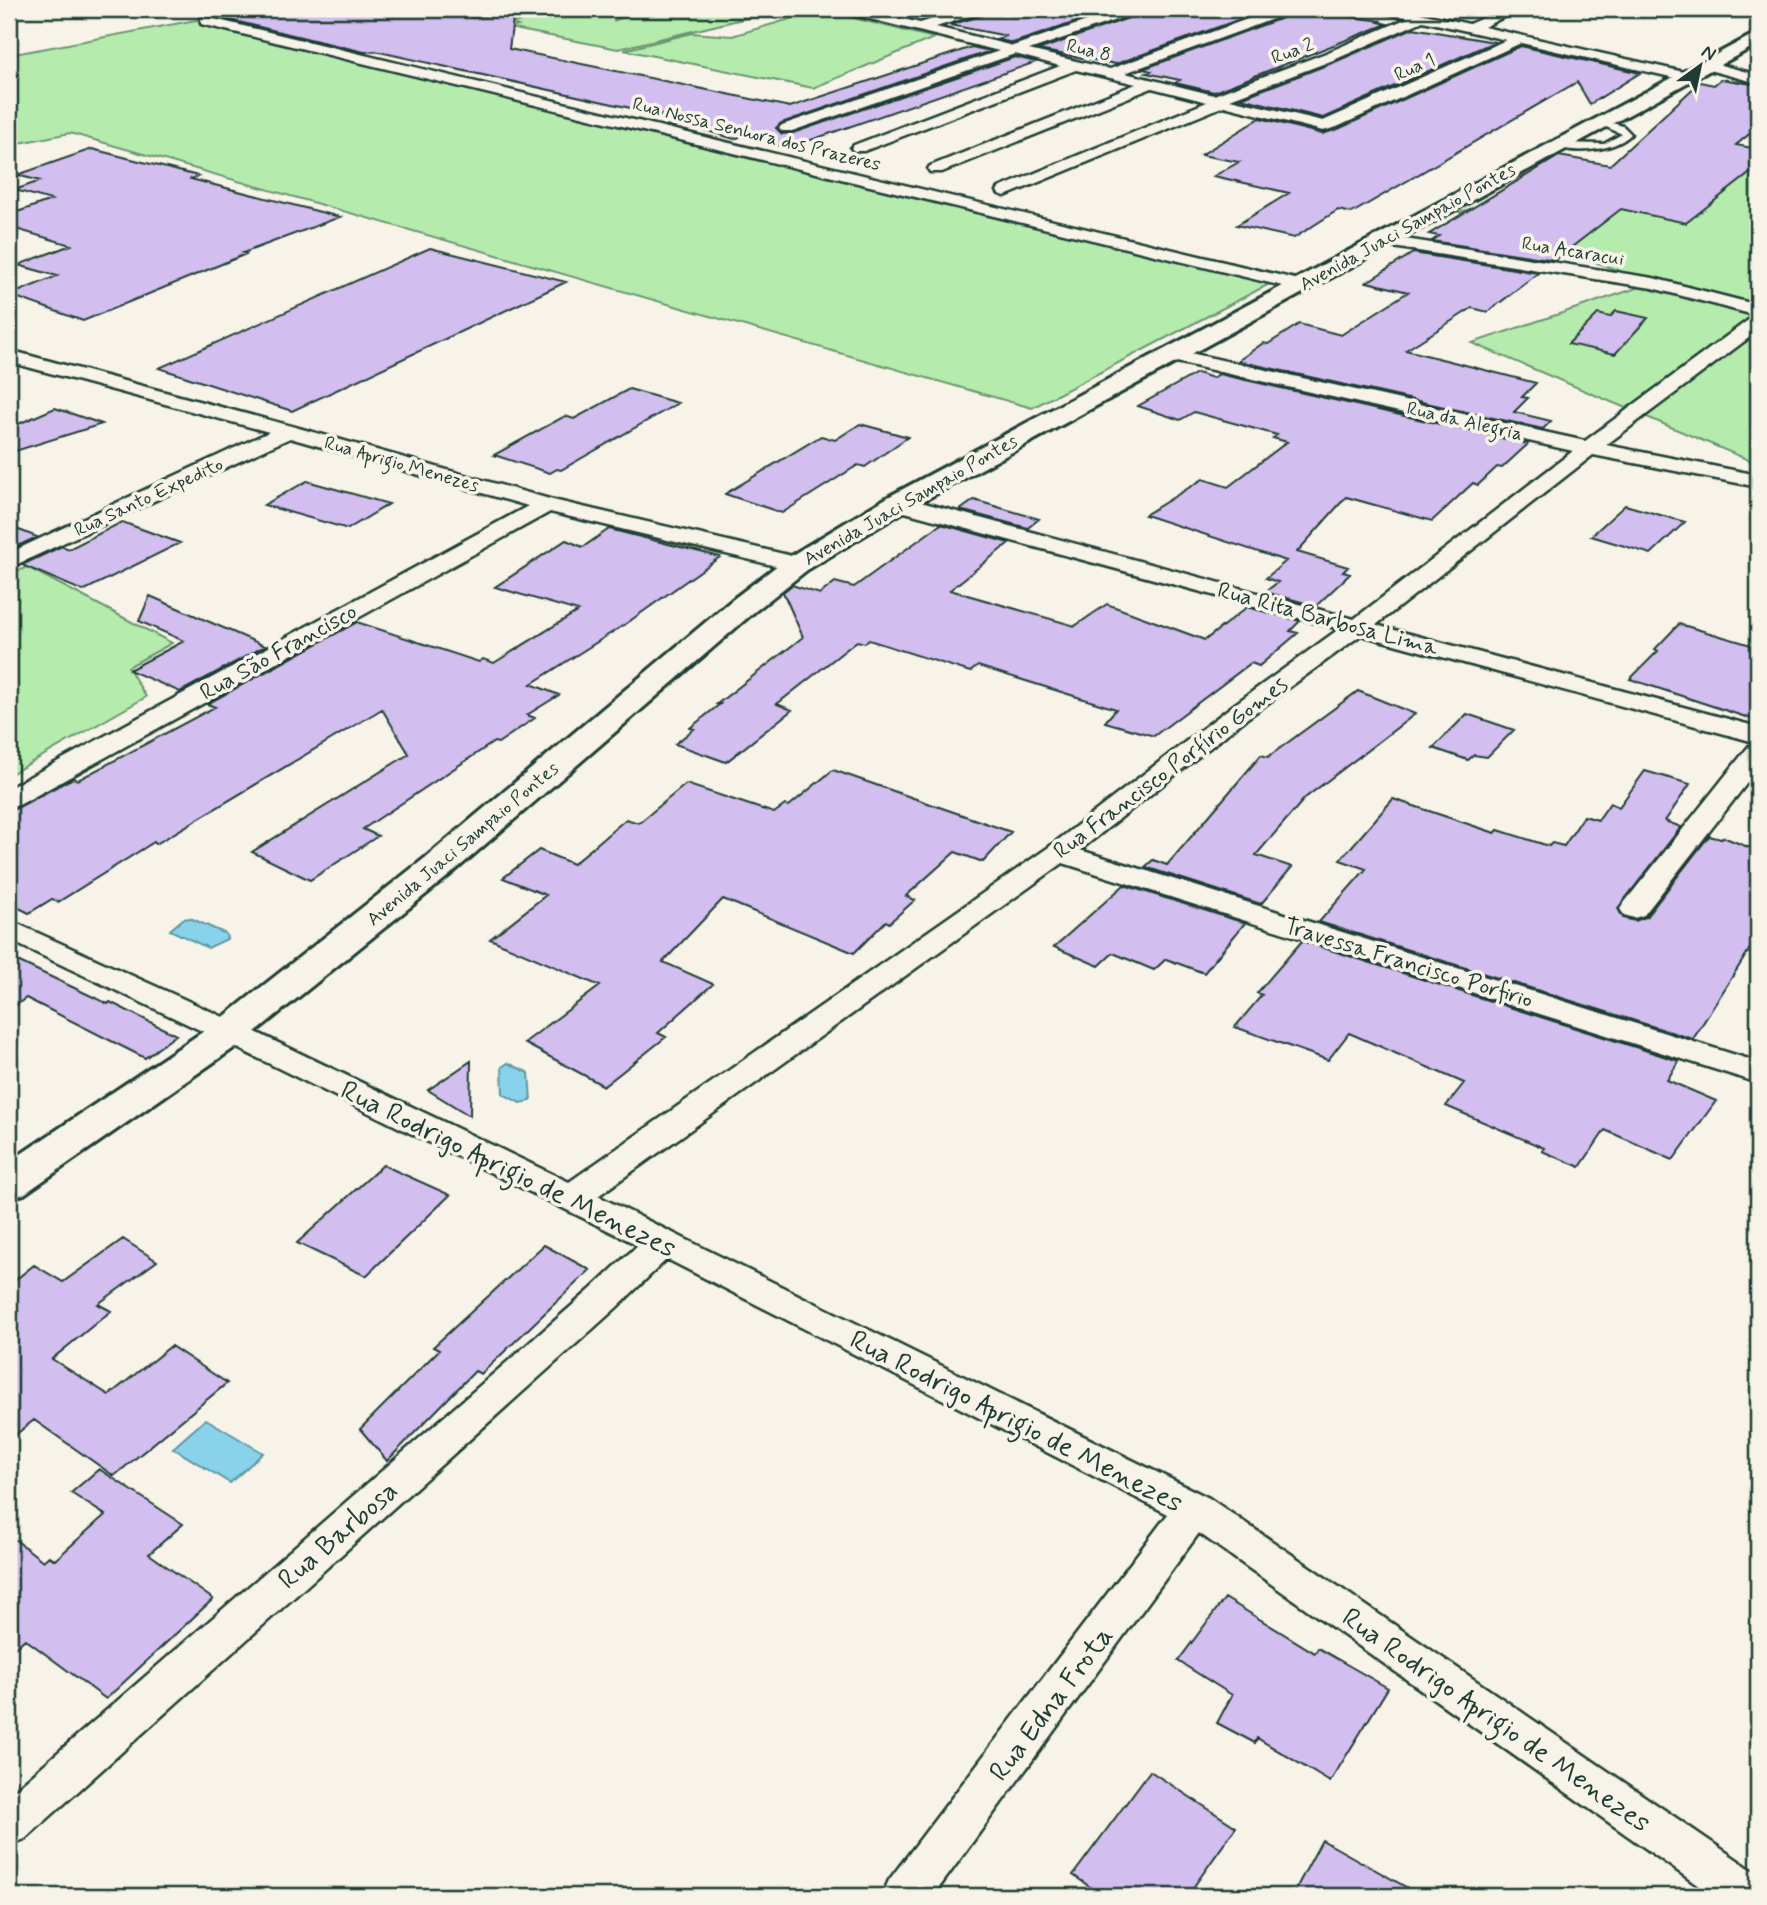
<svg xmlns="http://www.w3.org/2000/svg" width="1767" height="1905" viewBox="0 0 1767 1905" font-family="Mynerve,sans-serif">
<rect width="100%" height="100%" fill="#f7f3e8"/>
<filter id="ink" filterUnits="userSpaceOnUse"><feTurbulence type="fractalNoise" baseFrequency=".0143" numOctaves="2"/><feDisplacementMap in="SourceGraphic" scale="14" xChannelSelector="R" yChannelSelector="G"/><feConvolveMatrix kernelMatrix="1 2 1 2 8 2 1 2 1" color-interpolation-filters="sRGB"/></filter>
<g filter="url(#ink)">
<path fill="#b5ecae" stroke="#6a9471" stroke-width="2" d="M 409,9 L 641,9 L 613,21 L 646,9 L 784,9 L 618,49 L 509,28 L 518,26 L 511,23 L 532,19 C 515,10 493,10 478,23 Z
M 821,10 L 934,38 L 813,88 L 624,50 L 692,33 L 732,36 Z
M 196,20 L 1275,281 L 1032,408 L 70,133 L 9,145 L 9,55 Z
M 1664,171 L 1758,173 L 1758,464 L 1472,343 L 1652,283 L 1459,212 L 1570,180 Z
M 27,567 L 172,643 L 128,667 L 146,697 L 9,775 L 9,575 Z"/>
<path fill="#89d2eb" stroke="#5f96a2" stroke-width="2" d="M 190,918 L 226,934 L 227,939 L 208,948 L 170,930 L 183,919 Z
M 508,1063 L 529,1073 L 531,1101 L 520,1103 L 503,1094 L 502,1067 Z
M 206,1419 L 263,1453 L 230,1483 L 173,1448 Z"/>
<path fill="#d2beef" stroke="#1f3d34" stroke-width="2" d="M 219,9 L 472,9 L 472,18 L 514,11 L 509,49 L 790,107 L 972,47 L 990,51 L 781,123 L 776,128 L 782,134 L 793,133 L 1015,57 L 1036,62 L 788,148 L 745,135 L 734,139 L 658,116 L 662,115 L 375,51 L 364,52 L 218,17 Z
M 986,9 L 1115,9 L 1013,43 L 996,39 L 1007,36 L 950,25 L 984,15 Z
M 1142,9 L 1268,9 L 1116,64 L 1038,50 L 1140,14 Z
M 1295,9 L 1382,21 L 1379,22 L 1387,24 L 1214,92 L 1175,83 L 1180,80 L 1146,73 L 1151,71 L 1143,69 L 1293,14 Z
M 1413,28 L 1494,42 L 1323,118 L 1241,98 L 1337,61 Z
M 1521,46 L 1640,73 L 1590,104 L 1577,82 L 1352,213 L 1338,210 L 1294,238 L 1237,225 L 1289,193 L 1214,176 L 1239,162 L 1201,155 L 1260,118 L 1322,134 L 1338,129 Z
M 1721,79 L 1758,85 L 1758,127 L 1736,145 L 1758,149 L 1758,167 L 1686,223 L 1621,209 L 1555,260 L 1432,241 L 1439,236 L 1429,234 L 1559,156 L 1610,165 L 1700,82 L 1714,85 Z
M 92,149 L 198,176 L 191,179 L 340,217 L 243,253 L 246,254 L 83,321 L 10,295 L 57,276 L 18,265 L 71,245 L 9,227 L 9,215 L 51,200 L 15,190 L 40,181 L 17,175 Z
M 430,248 L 566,282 L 292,411 L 159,368 Z
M 1413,253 L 1538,273 L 1488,312 L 1472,308 L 1406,350 L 1536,383 L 1522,397 L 1528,398 L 1514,412 L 1551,421 L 1543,429 L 1238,361 L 1263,343 L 1268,344 L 1299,324 L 1341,335 L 1408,292 L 1367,282 Z
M 1616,311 L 1648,318 L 1615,354 L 1568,344 L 1598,314 L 1610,317 Z
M 1197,373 L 1213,378 L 1219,374 L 1528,444 L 1502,468 L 1497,467 L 1478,485 L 1473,483 L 1432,521 L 1346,497 L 1297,552 L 1348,567 L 1343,572 L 1350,574 L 1316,606 L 1265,592 L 1278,582 L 1266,578 L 1286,561 L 1145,515 L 1203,479 L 1228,487 L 1287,442 L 1273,438 L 1277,435 L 1194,412 L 1180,420 L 1138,406 Z
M 629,389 L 678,403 L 561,470 L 557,469 L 550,473 L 494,455 L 565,416 L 574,419 Z
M 55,408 L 102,424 L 9,453 L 9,428 Z
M 860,424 L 908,437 L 865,467 L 858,465 L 782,513 L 725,494 L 821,436 L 835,440 Z
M 307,481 L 389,504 L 348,529 L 264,505 Z
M 974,500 L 1039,519 L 1028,528 L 960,510 Z
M 1625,505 L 1685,522 L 1651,554 L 1591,536 Z
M 122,522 L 180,543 L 83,591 L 22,565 L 62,546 L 69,549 Z
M 941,524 L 1009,543 L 950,590 L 1075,626 L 1107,604 L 1205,640 L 1247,607 L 1300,621 L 1290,631 L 1298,633 L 1259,666 L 1251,663 L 1154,736 L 1105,722 L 1116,709 L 978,666 L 970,672 L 869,640 L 865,643 L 857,641 L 777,704 L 792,710 L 726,762 L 675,744 L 694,729 L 690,728 L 720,704 L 717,704 L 803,637 L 783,592 L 792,585 L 820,594 L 835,582 L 854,587 Z
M 9,526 L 37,537 L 9,550 Z
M 609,529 L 720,557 L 627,623 L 531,684 L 559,695 L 527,715 L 535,718 L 498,743 L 494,742 L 363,829 L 378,836 L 310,880 L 252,852 L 409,754 L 382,709 L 156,844 L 154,842 L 58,902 L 52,899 L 29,913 L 9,903 L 9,812 L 73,778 L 78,780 L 215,707 L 207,704 L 357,622 L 479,662 L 483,659 L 494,663 L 578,611 L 495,587 L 566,540 L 583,547 Z
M 150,596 L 265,646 L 180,692 L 129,670 L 184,641 L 139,621 Z
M 1679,624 L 1758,647 L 1758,721 L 1630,679 L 1658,651 L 1655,649 Z
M 1358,691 L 1415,714 L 1305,798 L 1256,855 L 1292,867 L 1261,904 L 1145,867 L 1153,860 L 1167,865 L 1261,755 L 1268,757 Z
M 1467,714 L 1514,730 L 1487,757 L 1474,755 L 1468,760 L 1433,748 Z
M 833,770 L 1011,832 L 983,862 L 955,852 L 906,896 L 915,900 L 889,923 L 886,921 L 854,953 L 723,899 L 663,962 L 713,984 L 658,1033 L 666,1037 L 604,1086 L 524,1043 L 600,986 L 490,939 L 546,895 L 503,878 L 539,850 L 573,864 L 626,819 L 639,823 L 686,784 L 774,813 L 785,805 L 789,806 Z
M 1645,771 L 1690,784 L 1665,821 L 1681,827 L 1618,908 L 1623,918 L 1635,921 L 1646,917 L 1709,836 L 1721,839 L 1723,837 L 1758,851 L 1758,936 L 1693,1039 L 1319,922 L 1366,869 L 1340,860 L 1393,799 L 1495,833 L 1498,830 L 1549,846 L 1552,843 L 1564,846 L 1584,816 L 1598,820 L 1610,803 L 1619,807 Z
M 1124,885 L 1245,923 L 1204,973 L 1166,959 L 1154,970 L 1113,953 L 1099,966 L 1054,947 Z
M 1302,941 L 1679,1061 L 1667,1080 L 1716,1101 L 1673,1160 L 1605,1130 L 1580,1167 L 1542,1151 L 1544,1148 L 1446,1106 L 1464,1083 L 1349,1033 L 1328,1060 L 1235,1027 L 1262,995 L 1257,993 Z
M 9,957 L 108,1004 L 110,1002 L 176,1035 L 145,1058 L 26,998 L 9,1010 Z
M 471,1061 L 470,1116 L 428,1090 Z
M 383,1165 L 450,1195 L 366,1276 L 297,1243 Z
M 123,1239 L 157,1261 L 98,1304 L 111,1311 L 52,1359 L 109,1395 L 171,1346 L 227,1383 L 114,1476 L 34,1420 L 9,1440 L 9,1285 L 34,1265 L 63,1282 Z
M 544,1245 L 590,1270 L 481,1374 L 475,1371 L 387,1461 L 360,1429 L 439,1350 L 433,1347 Z
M 99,1469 L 183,1524 L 149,1554 L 213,1599 L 106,1699 L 25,1639 L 9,1653 L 9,1535 L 43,1561 L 49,1556 L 55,1560 L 105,1515 L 71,1493 Z
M 1225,1598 L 1315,1653 L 1318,1648 L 1388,1688 L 1330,1782 L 1257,1738 L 1255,1743 L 1217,1723 L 1232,1695 L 1178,1661 Z
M 1150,1771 L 1236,1827 L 1187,1896 L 1103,1896 L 1073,1875 Z
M 1322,1840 L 1422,1896 L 1292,1896 Z"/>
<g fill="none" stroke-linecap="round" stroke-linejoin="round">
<defs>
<path id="lane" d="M 1597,119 L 1623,126 L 1631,134 C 1615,151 1573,155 1553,145 L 1557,143 L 1604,144 L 1622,134 L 1597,123 Z"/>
<path id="street" d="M 841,9 L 862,9 L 920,23 L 965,9 L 984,9 L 983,12 L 936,27 L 1013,46 L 1122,9 L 1140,9 L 1139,12 L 1029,50 L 1110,69 L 1275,9 L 1293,9 L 1292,12 L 1125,73 L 1214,95 L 1326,53 L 1408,18 L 1381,12 L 1380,9 L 1402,9 L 1469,24 L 1503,9 L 1519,9 L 1484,27 L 1684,72 L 1691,76 L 1684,80 L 1521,43 L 1337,127 L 1323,131 L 1224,106 L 1005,196 L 999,194 L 997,191 L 999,188 L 1207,102 L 1152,88 L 942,172 L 930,172 L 928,169 L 930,166 L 1136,84 L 1076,70 L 864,151 L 854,151 L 851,148 L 854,145 L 1060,66 L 1015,54 L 792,131 L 782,131 L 779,128 L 782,125 L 999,51 L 842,12 ZM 1423,21 L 1506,40 L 1323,121 L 1230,99 L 1336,59 Z
M 206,17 L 1299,280 L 1308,285 L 1299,290 L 201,24 L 201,18 Z
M 1706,61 L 1758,75 L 1758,83 L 1701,68 L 1701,62 Z
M 1380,235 L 1653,278 L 1758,305 L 1758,331 L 1606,445 L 1758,475 L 1758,487 L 1593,455 L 1376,625 L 1758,727 L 1758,743 L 1361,635 L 1246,719 L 1080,850 L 1758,1062 L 1758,1083 L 1063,863 L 598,1196 L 1209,1498 L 1758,1874 L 1758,1896 L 1713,1896 L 1199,1533 L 933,1896 L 882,1896 L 889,1880 L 1168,1514 L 667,1259 L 616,1308 L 25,1839 L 9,1845 L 9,1795 L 590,1290 L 638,1245 L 219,1039 L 9,940 L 9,920 L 241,1025 L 569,1182 L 1049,847 L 1228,709 L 1339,629 L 890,508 L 887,503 L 890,498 L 906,498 L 1354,619 L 1573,451 L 1172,361 L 1165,359 L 1162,355 L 1165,351 L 1172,349 L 1585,441 L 1751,318 L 1758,316 L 1652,288 L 1374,244 L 1371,240 L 1374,236 Z
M 9,350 L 295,427 L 553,500 L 805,559 L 808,564 L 805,569 L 797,571 L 550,512 L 19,805 L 9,807 L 9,788 L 528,506 L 290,438 L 9,568 L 9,553 L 269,432 L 9,362 Z
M 1758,744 L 1758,769 L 1644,915 L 1634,918 L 1624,915 L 1620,909 L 1624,903 L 1749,746 Z"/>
<path id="secondary" d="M 1758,32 L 1758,44 L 908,509 L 807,570 L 754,612 L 451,874 L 244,1041 L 24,1194 L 9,1198 L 9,1162 L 216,1023 L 425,858 L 732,600 L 787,558 L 888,497 Z"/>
</defs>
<use href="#lane" stroke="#1f3d34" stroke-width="5"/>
<use href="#street" stroke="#1f3d34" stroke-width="5"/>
<use href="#secondary" stroke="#1f3d34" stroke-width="6"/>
<use href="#lane" fill="#f7f3e8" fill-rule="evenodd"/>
<use href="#street" fill="#f7f3e8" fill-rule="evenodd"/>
<use href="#secondary" fill="#f7f3e8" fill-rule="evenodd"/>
</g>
</g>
<g text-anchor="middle" stroke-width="7" stroke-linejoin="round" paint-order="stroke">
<g font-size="19" fill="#1f3d34" stroke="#f7f3e8">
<text transform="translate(1089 49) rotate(14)" y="7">Rua 8</text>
<text transform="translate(1292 50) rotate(-20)" y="7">Rua 2</text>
<text transform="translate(1414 66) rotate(-25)" y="7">Rua 1</text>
<text transform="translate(757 133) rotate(14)" y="7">Rua Nossa Senhora dos Prazeres</text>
<text transform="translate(1407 226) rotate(-29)" y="7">Avenida Juaci Sampaio Pontes</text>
<text transform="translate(1573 250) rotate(9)" y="7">Rua Acaracui</text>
<text transform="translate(1465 420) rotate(13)" y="7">Rua da Alegria</text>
<text transform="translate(402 463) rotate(16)" y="7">Rua Aprigio Menezes</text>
<text transform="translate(148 496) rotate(-25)" y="7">Rua Santo Expedito</text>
<text transform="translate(910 499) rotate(-30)" y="7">Avenida Juaci Sampaio Pontes</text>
<text transform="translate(462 843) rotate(-40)" y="7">Avenida Juaci Sampaio Pontes</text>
</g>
<g font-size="23" fill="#1f3d34" stroke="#f7f3e8">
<text transform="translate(1328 618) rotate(15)" y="8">Rua Rita Barbosa Lima</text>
<text transform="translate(278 651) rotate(-29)" y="8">Rua São Francisco</text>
<text transform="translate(1170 767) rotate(-37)" y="8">Rua Francisco Porfírio Gomes</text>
<text transform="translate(1409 962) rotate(17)" y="8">Travessa Francisco Porfirio</text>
</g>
<g font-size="28" fill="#1f3d34" stroke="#f7f3e8">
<text transform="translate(509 1168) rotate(26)" y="10">Rua Rodrigo Aprigio de Menezes</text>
<text transform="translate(1017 1420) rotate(27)" y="10">Rua Rodrigo Aprigio de Menezes</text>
<text transform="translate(337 1534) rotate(-41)" y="10">Rua Barbosa</text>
<text transform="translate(1050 1703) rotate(-53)" y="10">Rua Edna Frota</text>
<text transform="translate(1497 1719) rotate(35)" y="10">Rua Rodrigo Aprigio de Menezes</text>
</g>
</g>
<rect width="1767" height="1905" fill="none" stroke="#f7f3e8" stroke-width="35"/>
<rect x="18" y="18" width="1732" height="1870" fill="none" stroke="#1f3d34" stroke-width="2.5" filter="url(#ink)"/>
<g transform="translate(1700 66) rotate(33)" stroke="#f7f3e8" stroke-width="5" paint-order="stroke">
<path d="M0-5L12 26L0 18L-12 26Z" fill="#1f3d34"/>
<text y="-10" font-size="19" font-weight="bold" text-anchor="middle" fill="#1f3d34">N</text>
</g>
</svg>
